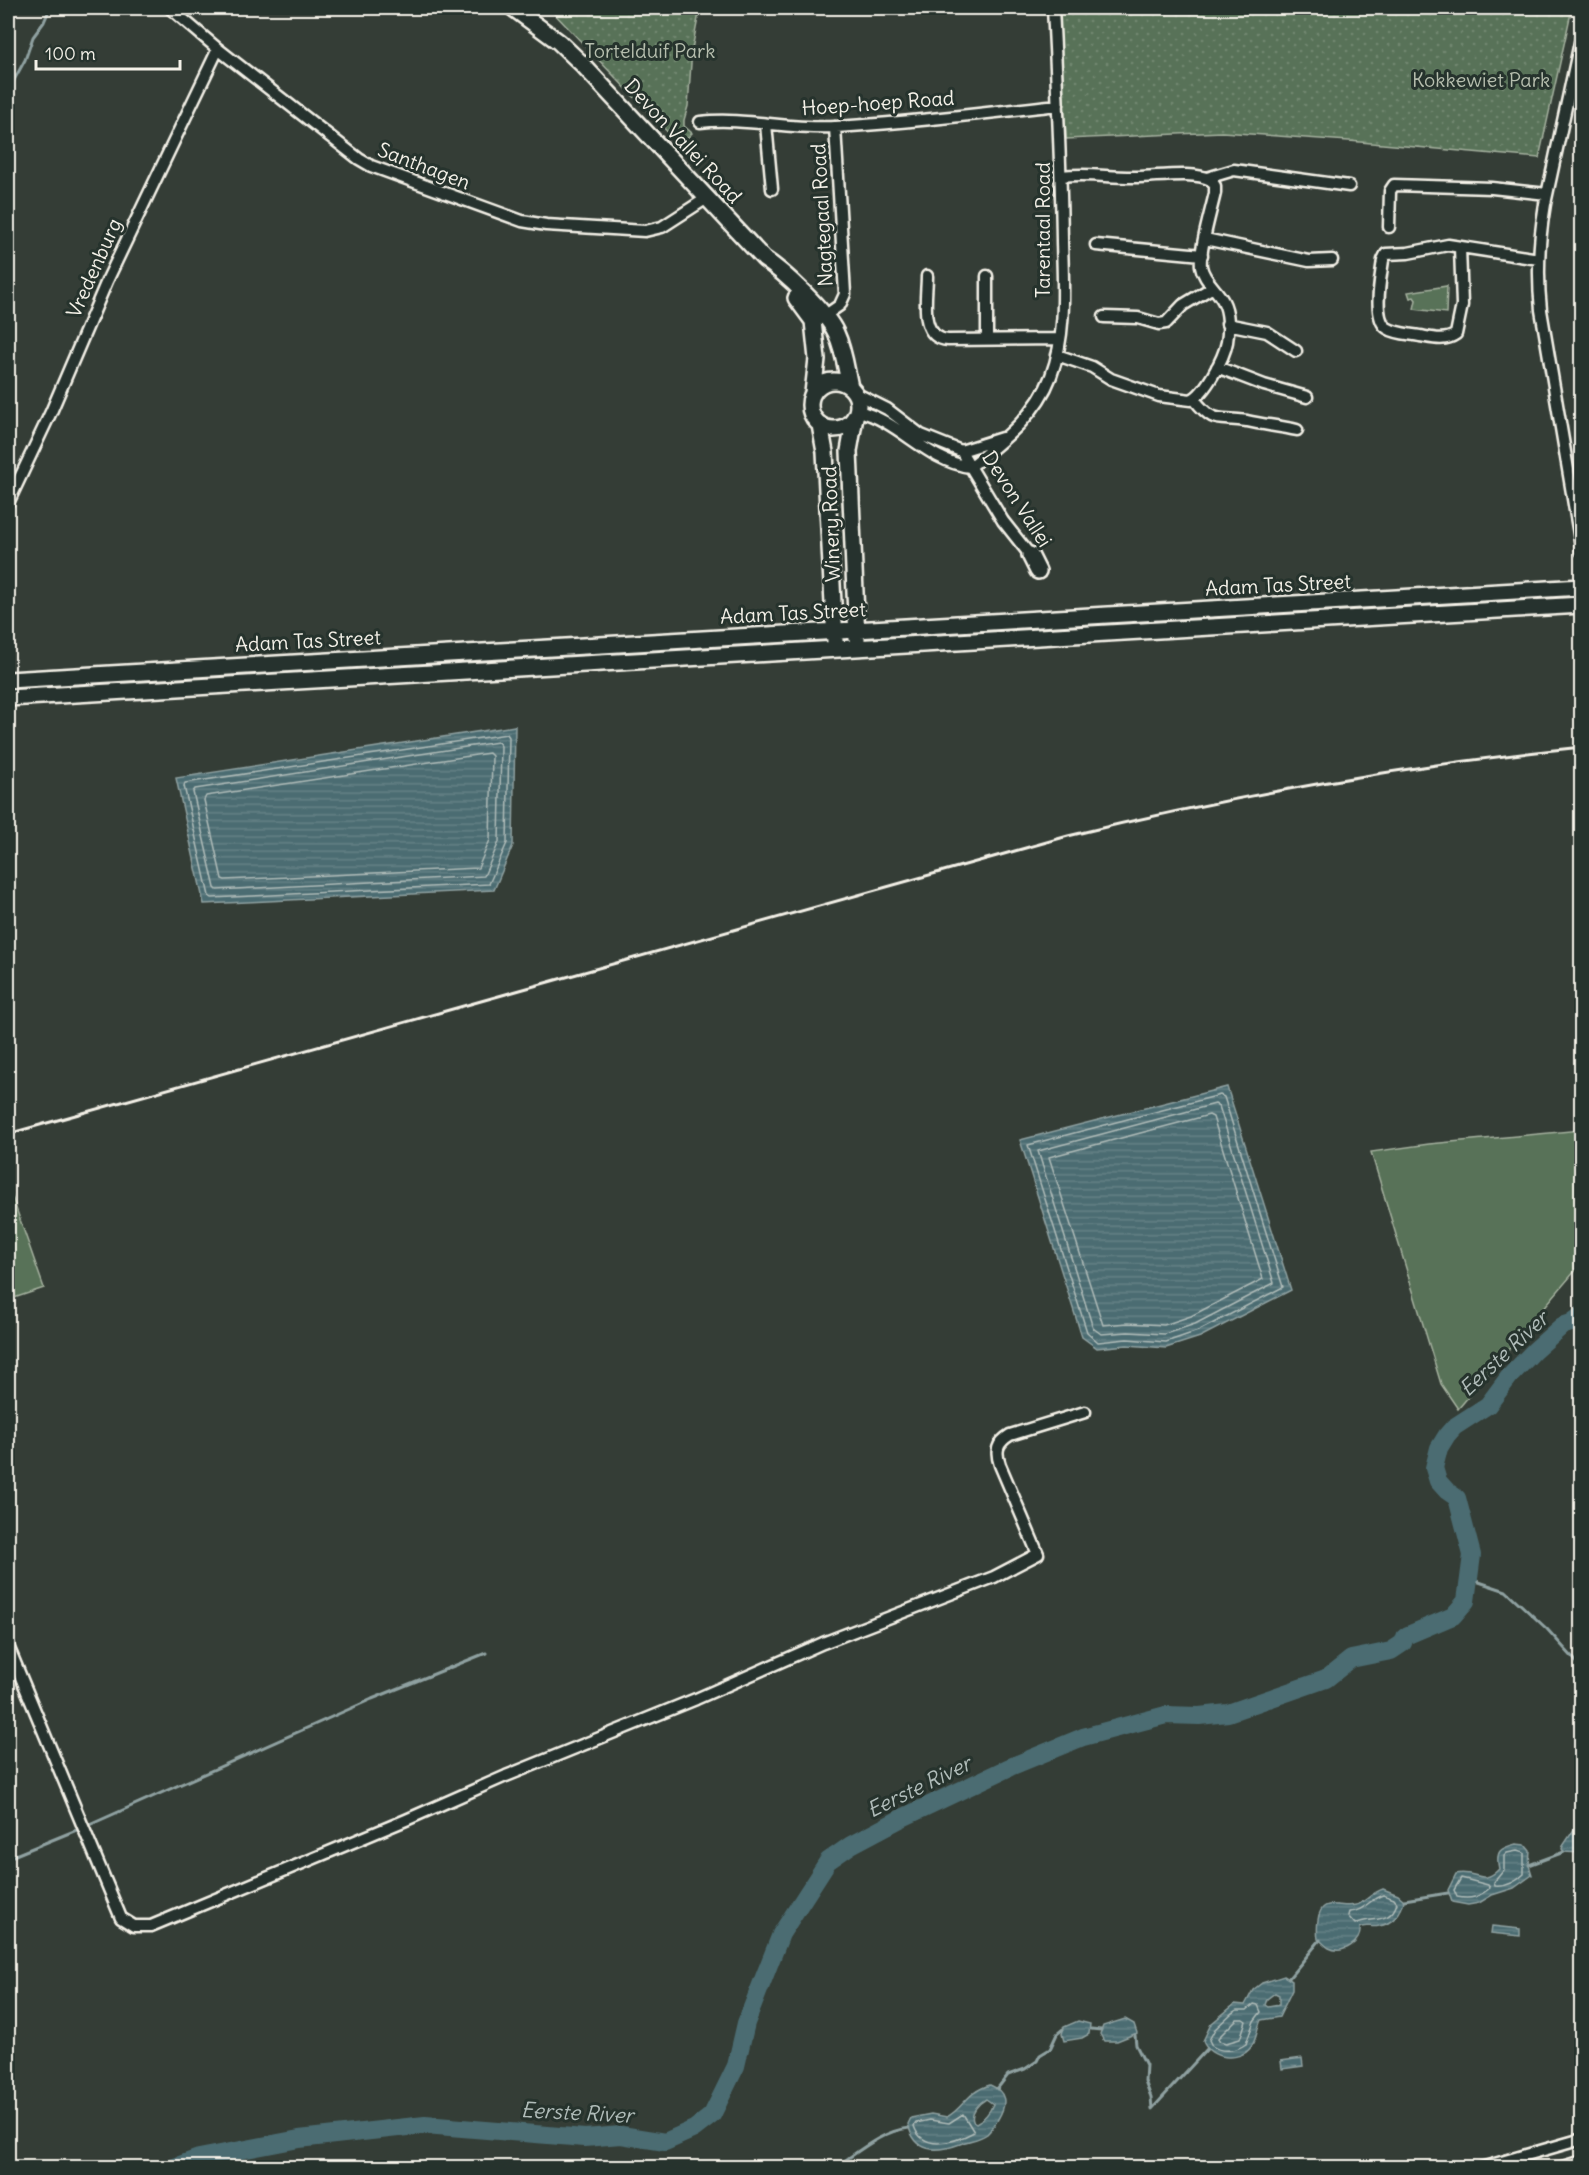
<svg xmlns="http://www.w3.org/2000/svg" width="1589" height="2175" viewBox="0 0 1589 2175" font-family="Delius,sans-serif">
<defs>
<pattern id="park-dots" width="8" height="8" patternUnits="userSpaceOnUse" patternTransform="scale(1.5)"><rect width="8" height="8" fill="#587258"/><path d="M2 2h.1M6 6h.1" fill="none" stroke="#718770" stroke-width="1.8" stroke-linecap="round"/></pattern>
<pattern id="water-rules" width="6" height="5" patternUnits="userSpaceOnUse" patternTransform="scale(1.5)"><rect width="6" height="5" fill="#4b6c72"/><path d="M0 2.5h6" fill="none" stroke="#668186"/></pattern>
</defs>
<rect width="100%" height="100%" fill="#343d36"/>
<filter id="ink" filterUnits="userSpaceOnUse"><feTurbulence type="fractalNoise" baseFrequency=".0167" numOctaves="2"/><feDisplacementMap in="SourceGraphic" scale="12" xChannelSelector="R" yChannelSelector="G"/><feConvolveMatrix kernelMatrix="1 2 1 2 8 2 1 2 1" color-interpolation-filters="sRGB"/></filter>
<g filter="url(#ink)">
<path fill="#587258" stroke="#a6b2a0" stroke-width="1.5" d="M 1447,286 L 1446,313 L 1414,309 L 1416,300 L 1414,297 L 1410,298 L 1408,292 Z
M 1581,1130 L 1581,1264 L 1458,1409 L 1441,1384 L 1371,1152 L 1429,1144 Z
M 10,1191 L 44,1288 L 8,1300 L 8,1192 Z"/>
<path fill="url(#park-dots)" stroke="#a6b2a0" stroke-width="1.5" d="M 549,8 L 700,8 L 692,49 L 688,106 L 684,120 L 684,126 L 692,133 L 680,145 Z
M 1059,8 L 1572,8 L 1539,158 L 1349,141 L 1222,132 L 1066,139 Z"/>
<path fill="url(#water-rules)" stroke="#8fa1a1" stroke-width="1.5" fill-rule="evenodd" d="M 515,726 L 513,845 L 494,890 L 204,904 L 176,778 Z
M 1227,1087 L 1291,1290 L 1200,1337 L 1166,1348 L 1127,1345 L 1097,1348 L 1082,1337 L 1020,1140 Z
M 1581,1819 L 1581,1853 L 1564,1852 L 1562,1849 L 1563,1846 Z
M 1516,1844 L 1525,1845 L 1530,1851 L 1529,1865 L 1532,1875 L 1514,1888 L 1492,1895 L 1479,1903 L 1468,1905 L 1452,1902 L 1448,1890 L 1456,1874 C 1475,1869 1482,1887 1499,1869 C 1495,1851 1500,1848 1516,1844 Z
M 1383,1889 L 1398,1895 L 1404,1900 C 1402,1913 1392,1924 1379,1926 C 1371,1928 1367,1924 1360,1928 C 1362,1942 1343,1955 1329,1948 C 1325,1946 1322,1941 1318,1939 C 1317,1932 1317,1927 1318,1920 C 1321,1895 1339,1909 1356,1905 C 1363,1904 1371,1893 1383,1889 Z
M 1492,1926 L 1520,1929 L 1520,1936 L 1491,1933 Z
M 1284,1976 L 1292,1981 L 1292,1990 L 1279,2017 L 1261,2020 C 1257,2028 1257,2039 1251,2047 C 1240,2063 1209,2059 1203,2041 L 1211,2024 L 1235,2004 L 1245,2005 L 1253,1990 L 1262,1983 ZM 1275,1993 L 1279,1995 L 1279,2005 L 1268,2007 L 1265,2005 L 1267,1999 Z
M 1125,2019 L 1134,2024 L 1137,2033 L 1117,2041 L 1104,2041 L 1100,2034 L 1103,2026 Z
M 1078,2021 L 1090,2024 L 1089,2034 L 1082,2038 L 1064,2041 L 1062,2034 L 1064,2027 Z
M 1302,2058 L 1303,2066 L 1282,2069 L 1281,2061 Z
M 990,2085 C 1007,2092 1007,2104 998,2119 C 995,2124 991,2130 987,2134 C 979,2140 969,2140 960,2144 C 936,2153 915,2153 908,2124 L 911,2118 L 931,2114 L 947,2117 C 964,2108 966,2092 990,2085 ZM 986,2099 L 993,2104 C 990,2112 984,2119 976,2123 L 973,2121 C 970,2112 979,2103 986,2099 Z"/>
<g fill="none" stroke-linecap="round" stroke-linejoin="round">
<path stroke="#b0bcb9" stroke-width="1.5" d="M 507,734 L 509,737 L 507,843 L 489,884 L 212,898 L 209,896 L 184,786 L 185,783 Z
M 498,742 L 501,746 L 499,842 L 484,876 L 217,890 L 215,888 L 193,792 L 195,789 Z
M 489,753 L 492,756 L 490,840 L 478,868 L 225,880 L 222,879 L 204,800 L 206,796 Z
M 1220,1095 L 1224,1097 L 1283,1287 L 1198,1331 L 1166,1342 L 1127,1339 L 1098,1342 L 1087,1332 L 1028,1145 Z
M 1215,1104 L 1219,1106 L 1274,1283 L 1195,1324 L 1165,1334 L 1128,1332 L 1101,1334 L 1093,1328 L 1038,1151 Z
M 1209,1115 L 1213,1117 L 1263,1279 L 1191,1316 L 1164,1325 L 1128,1323 L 1103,1325 L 1049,1157 Z
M 1517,1851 L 1524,1853 L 1524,1874 C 1516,1882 1506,1887 1495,1886 L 1494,1882 L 1504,1870 L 1504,1856 L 1507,1853 Z
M 1461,1878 L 1488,1885 L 1490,1888 C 1479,1897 1471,1900 1457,1897 L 1454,1890 Z
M 1383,1895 L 1394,1899 L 1397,1903 C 1391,1925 1371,1916 1355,1924 L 1348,1916 L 1349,1912 C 1364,1912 1369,1899 1383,1895 Z
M 1254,2004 L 1258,2005 L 1261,2012 L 1254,2021 L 1246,2044 C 1236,2051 1222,2053 1212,2046 L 1209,2040 L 1215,2029 L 1232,2013 L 1237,2010 L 1247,2010 Z
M 1237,2019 L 1243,2019 L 1246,2021 L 1240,2039 L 1226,2043 L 1219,2041 L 1218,2038 Z
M 963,2114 L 974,2132 C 955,2142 923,2153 914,2126 L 916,2123 L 930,2120 L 949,2123 Z"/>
<path stroke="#8fa1a1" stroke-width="3" d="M 8,91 L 25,60 L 33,37 L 44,22 L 50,8
M 1470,1579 L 1506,1591 L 1547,1629 L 1582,1668
M 87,1826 L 372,1699 L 486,1653
M 8,1858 L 79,1829
M 1529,1865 L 1564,1852
M 1404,1900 L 1448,1893
M 1289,1978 L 1320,1940
M 1091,2029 L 1101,2030
M 1135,2035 L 1136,2045 L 1146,2065 L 1145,2081 L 1151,2097 L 1152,2109 L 1207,2049
M 997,2089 L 1008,2075 L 1025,2069 L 1037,2061 L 1040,2055 L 1050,2049 L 1057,2034 L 1063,2029
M 834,2168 C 857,2153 881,2131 909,2128"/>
<path stroke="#4b6c72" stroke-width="18" d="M 172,2168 L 199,2158 L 299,2139 L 425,2125 L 585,2138 L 621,2135 L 665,2142 L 694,2129 L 712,2115 L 736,2066 L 746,2023 L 781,1934 L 828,1861 L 851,1845 L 900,1819 L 1010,1767 L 1083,1737 L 1166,1715 L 1199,1716 L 1228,1713 L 1326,1679 L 1351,1659 L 1391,1651 L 1403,1643 L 1405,1637 L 1408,1635 L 1453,1616 L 1466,1601 L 1472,1555 L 1457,1498 L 1447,1491 L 1438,1481 L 1434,1468 L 1439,1448 L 1447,1435 L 1454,1427 L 1488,1405 L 1509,1377 L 1534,1351 L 1562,1326 L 1571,1323 L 1582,1315"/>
<defs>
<path id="street" d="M 170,8 L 218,49 L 359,159 L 371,166 L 522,221 L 546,225 L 645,231 L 662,227 L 707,198
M 1582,33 L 1545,204 C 1539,239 1537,274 1541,310 L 1582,552
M 700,122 C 745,117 790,130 836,127 C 910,123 985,113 1058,105
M 766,124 L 772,189
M 1207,178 L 1234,170 L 1349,186
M 1389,227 L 1390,191 L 1394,185 L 1492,188 L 1547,194
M 1205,239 L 1309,261 L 1332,260
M 1096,245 L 1202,255
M 1460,247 L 1462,305 L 1456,334 C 1445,342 1432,338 1420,336 C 1410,334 1396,334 1387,328 C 1372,318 1381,276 1383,260 L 1386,254 L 1408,253 L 1448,245 L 1539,259
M 927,276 C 927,297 918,338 948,340 L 1060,339
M 1104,317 L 1138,318 L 1159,324 L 1166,323 L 1183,305 L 1213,287
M 820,319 L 840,305 L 845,294 L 835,127
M 1227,324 L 1267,332 L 1296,351
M 987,339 L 987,276
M 1057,355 L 1092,367 L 1111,379 L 1159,396 L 1191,400 C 1205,394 1224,358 1227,342 C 1229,330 1229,312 1223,301 C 1217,289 1203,280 1201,266 C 1199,251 1211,211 1215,193 L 1215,186 L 1211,180 C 1192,170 1153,178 1132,177 C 1106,177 1088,173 1061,176
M 1217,367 L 1264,385 L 1307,397
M 855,393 L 887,409 L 921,435 L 961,451
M 1194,399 C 1215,426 1219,416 1247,421 C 1264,425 1280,426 1297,430
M 858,411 C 900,421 926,461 970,467 C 1002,441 1036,416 1051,376 C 1067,334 1063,285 1062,241 C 1061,163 1057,85 1053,8
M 961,451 L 1003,521 L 1030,555
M 961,451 L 1002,438
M 8,503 L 51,412 L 107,281 L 218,49
M 8,1646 L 121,1918 L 134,1926 L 151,1926 L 406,1820 L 506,1776 L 696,1699 L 823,1643 L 994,1577 L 1038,1554 L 1000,1465 C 995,1451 997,1443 1010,1435 L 1085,1412
M 1481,2168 L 1582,2139
M 1559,2168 L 1582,2161"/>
<path id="secondary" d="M 513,8 L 559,42 L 582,64 L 764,259 C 784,272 826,311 836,333 C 844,350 846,369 850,387
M 796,298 L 813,321 L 817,359 L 813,393
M810 405a24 24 0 1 1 48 0a24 24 0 1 1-48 0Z
M 855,417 L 849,451 L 857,639
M 820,425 L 825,452 L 835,641
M 1030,555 L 1038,571
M 8,680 L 1582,587
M 8,698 L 1582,605"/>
</defs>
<use href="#street" stroke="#f4f1e8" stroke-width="15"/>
<use href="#secondary" stroke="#f4f1e8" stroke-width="20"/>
<use href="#street" stroke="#26332d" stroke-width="10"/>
<use href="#secondary" stroke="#26332d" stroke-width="15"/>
<path stroke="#f4f1e8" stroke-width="3" d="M 8,1134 L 1068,836 C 1237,795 1408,765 1582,747"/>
</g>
</g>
<g text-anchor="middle" stroke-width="6" stroke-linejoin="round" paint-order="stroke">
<g font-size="20" fill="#b6beae" stroke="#26332d">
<text x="650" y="58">Tortelduif Park</text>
<text x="1481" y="87">Kokkewiet Park</text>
</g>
<g font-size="20" fill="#f4f1e8" stroke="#26332d">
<text transform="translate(878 103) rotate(-4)" y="7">Hoep-hoep Road</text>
<text transform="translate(683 141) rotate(47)" y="7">Devon Vallei Road</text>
<text transform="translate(424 166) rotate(21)" y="7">Santhagen</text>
<text transform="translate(822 215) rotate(-93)" y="7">Nagtegaal Road</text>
<text transform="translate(1043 230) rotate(-90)" y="7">Tarentaal Road</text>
<text transform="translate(94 268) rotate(-66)" y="7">Vredenburg</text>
<text transform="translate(1017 499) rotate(57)" y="7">Devon Vallei</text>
<text transform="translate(831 524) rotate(-92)" y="7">Winery Road</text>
<text transform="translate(1278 585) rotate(-3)" y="7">Adam Tas Street</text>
<text transform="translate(793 613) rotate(-3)" y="7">Adam Tas Street</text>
<text transform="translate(308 641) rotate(-3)" y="7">Adam Tas Street</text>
</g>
<g font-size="21" font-style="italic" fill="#b0bcb9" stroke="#26332d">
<text transform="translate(1504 1354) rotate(-43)" y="7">Eerste River</text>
<text transform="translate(919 1787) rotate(-26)" y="7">Eerste River</text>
<text transform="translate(577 2113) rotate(3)" y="7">Eerste River</text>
</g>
</g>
<rect width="1589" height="2175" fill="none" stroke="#26332d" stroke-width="30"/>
<rect x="15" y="15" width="1559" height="2145" fill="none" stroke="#f4f1e8" stroke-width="2" filter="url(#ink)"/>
<path d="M36 60v9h144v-9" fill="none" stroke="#f4f1e8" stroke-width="3"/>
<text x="45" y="60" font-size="18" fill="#f4f1e8" stroke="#26332d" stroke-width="4.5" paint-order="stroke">100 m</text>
</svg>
